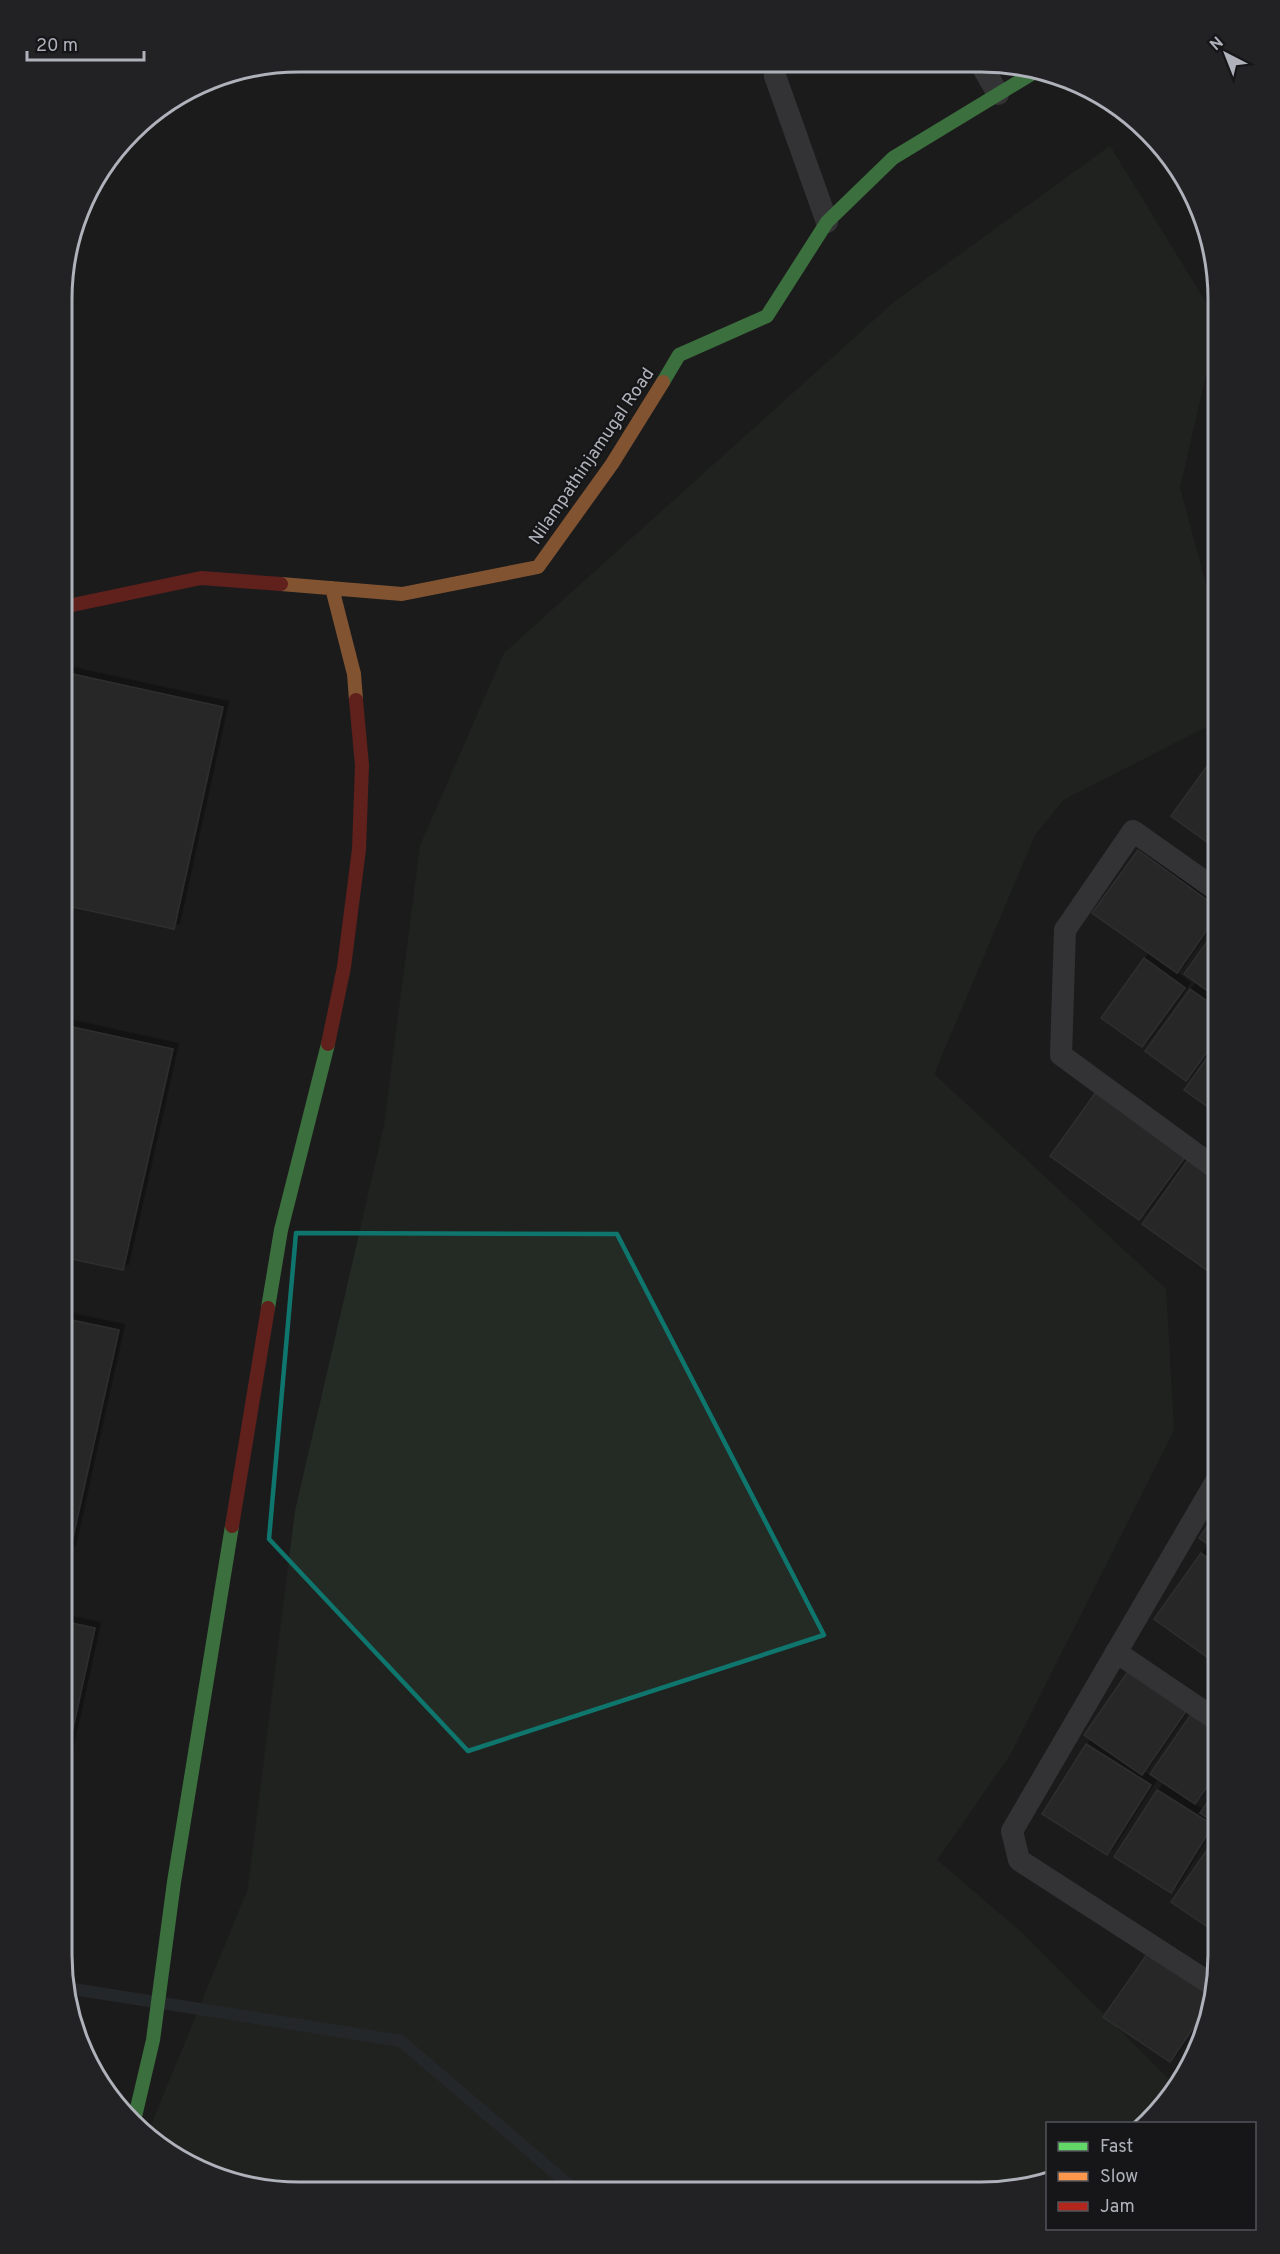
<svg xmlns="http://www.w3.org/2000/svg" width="1280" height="2254" viewBox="0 0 1280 2254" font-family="Overpass,sans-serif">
<defs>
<filter id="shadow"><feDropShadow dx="5.5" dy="-5.5" stdDeviation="0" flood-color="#0009"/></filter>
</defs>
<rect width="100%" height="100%" fill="#1c1c1c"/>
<path fill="#242b25" d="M 1110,146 L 1218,322 L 1180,488 L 1218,629 L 1218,721 L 1063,800 L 1035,835 L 934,1074 L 1166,1289 L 1174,1430 L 1010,1755 L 937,1860 L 1021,1932 L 1177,2087 L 1169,2100 L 1145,2123 L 1048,2124 L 1047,2181 L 981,2192 L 268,2190 L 208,2174 L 154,2143 L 147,2135 L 248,1889 L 295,1511 L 384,1126 L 420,846 L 504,653 L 894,302 Z"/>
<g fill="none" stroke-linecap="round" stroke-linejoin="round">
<path stroke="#30363d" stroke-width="12" d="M 67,1988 L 401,2041 L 576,2191"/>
</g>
<path fill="#353536" stroke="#454548" stroke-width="1.5" filter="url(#shadow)" d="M 63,672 L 223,707 L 174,929 L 63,905 Z
M 1218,751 L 1218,850 L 1171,816 Z
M 1138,850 L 1218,908 L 1218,914 L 1177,973 L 1092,913 Z
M 1218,926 L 1218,998 L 1184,974 Z
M 1144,958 L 1185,988 L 1142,1047 L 1101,1018 Z
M 1190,989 L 1218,1009 L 1218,1037 L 1186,1081 L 1145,1051 Z
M 63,1025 L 173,1049 L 123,1270 L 62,1257 Z
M 1218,1042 L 1218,1114 L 1184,1090 Z
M 1096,1092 L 1186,1156 L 1139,1220 L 1050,1156 Z
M 1190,1157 L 1218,1177 L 1218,1278 L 1142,1224 Z
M 62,1318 L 119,1330 L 70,1551 L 62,1550 Z
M 1218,1511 L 1218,1551 L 1199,1538 Z
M 1201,1553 L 1218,1566 L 1218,1665 L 1154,1619 Z
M 62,1621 L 95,1628 L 62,1778 Z
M 1131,1667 L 1189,1707 L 1142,1775 L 1084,1735 Z
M 1194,1710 L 1218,1726 L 1218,1771 L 1195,1804 L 1150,1774 Z
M 1086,1744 L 1151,1785 L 1107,1855 L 1042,1814 Z
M 1218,1787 L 1218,1825 L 1200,1813 Z
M 1157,1790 L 1213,1825 L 1171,1893 L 1114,1857 Z
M 1218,1834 L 1218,1927 L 1215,1932 L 1171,1902 Z
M 1150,1950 L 1213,1993 L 1211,2002 L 1170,2062 L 1103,2017 Z"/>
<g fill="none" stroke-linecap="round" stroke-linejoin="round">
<path stroke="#515154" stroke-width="22" d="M 982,66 L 998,94
M 775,76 L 827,222
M 1218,1170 L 1061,1055 L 1065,930 L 1133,831 L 1218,891
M 1116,1652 L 1218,1721
M 1214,1986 L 1019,1860 L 1012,1831 L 1218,1478"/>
<path stroke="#63d668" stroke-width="14" d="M 663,382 L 679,355 L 767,316 L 827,222 L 893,158 L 1038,70
M 268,1308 L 281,1230 L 328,1044
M 134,2121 L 153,2040 L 174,1882 L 232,1526"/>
<path stroke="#ff974d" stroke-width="14" d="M 281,584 L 402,594 L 538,567 L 612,464 L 663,382
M 332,588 L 354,674 L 356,700"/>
<path stroke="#b3261e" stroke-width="14" d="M 63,607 L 201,578 L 281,584
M 328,1044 L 344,967 L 359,849 L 362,765 L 356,700
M 232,1526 L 268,1308"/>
</g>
<path d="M0 0H1280V2254H0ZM 296,1233 L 617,1234 L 824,1635 L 468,1751 L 269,1539 Z" fill="#1c1c1c" fill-opacity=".55" fill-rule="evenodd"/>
<path fill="none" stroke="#0f766e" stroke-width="4.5" stroke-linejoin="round" d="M 296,1233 L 617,1234 L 824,1635 L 468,1751 L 269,1539 Z"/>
<g text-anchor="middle" stroke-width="4.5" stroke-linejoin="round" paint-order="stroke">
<g font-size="18" fill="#afb2bb" stroke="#161618">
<text transform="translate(591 456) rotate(-56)" y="6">Nilampathinjamugal Road</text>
</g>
</g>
<path d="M0 0H1280V2254H0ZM299 72H981A227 227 0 0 1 1208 299V1955A227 227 0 0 1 981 2182H299A227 227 0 0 1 72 1955V299A227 227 0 0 1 299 72Z" fill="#222225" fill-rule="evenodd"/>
<path fill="none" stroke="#afb2bb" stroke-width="3" d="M299 72H981A227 227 0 0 1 1208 299V1955A227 227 0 0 1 981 2182H299A227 227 0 0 1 72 1955V299A227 227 0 0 1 299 72Z"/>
<rect x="1046" y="2122" width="210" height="108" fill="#161618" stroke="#535459" stroke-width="1.5"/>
<rect x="1058" y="2142" width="30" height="9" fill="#63d668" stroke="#535459" stroke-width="1.5"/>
<text x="1100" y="2152" font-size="18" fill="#afb2bb">Fast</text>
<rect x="1058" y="2172" width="30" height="9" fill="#ff974d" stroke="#535459" stroke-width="1.5"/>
<text x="1100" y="2182" font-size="18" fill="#afb2bb">Slow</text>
<rect x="1058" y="2202" width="30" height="9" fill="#b3261e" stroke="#535459" stroke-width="1.5"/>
<text x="1100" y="2212" font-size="18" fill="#afb2bb">Jam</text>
<g transform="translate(1226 54) rotate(318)" stroke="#161618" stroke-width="4.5" paint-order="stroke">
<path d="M0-4.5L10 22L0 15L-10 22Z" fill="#afb2bb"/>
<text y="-9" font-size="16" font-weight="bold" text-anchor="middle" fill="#afb2bb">N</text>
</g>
<path d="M27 51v9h117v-9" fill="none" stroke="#afb2bb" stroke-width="3"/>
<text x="36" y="51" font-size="18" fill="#afb2bb" stroke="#161618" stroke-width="4.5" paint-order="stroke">20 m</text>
</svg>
